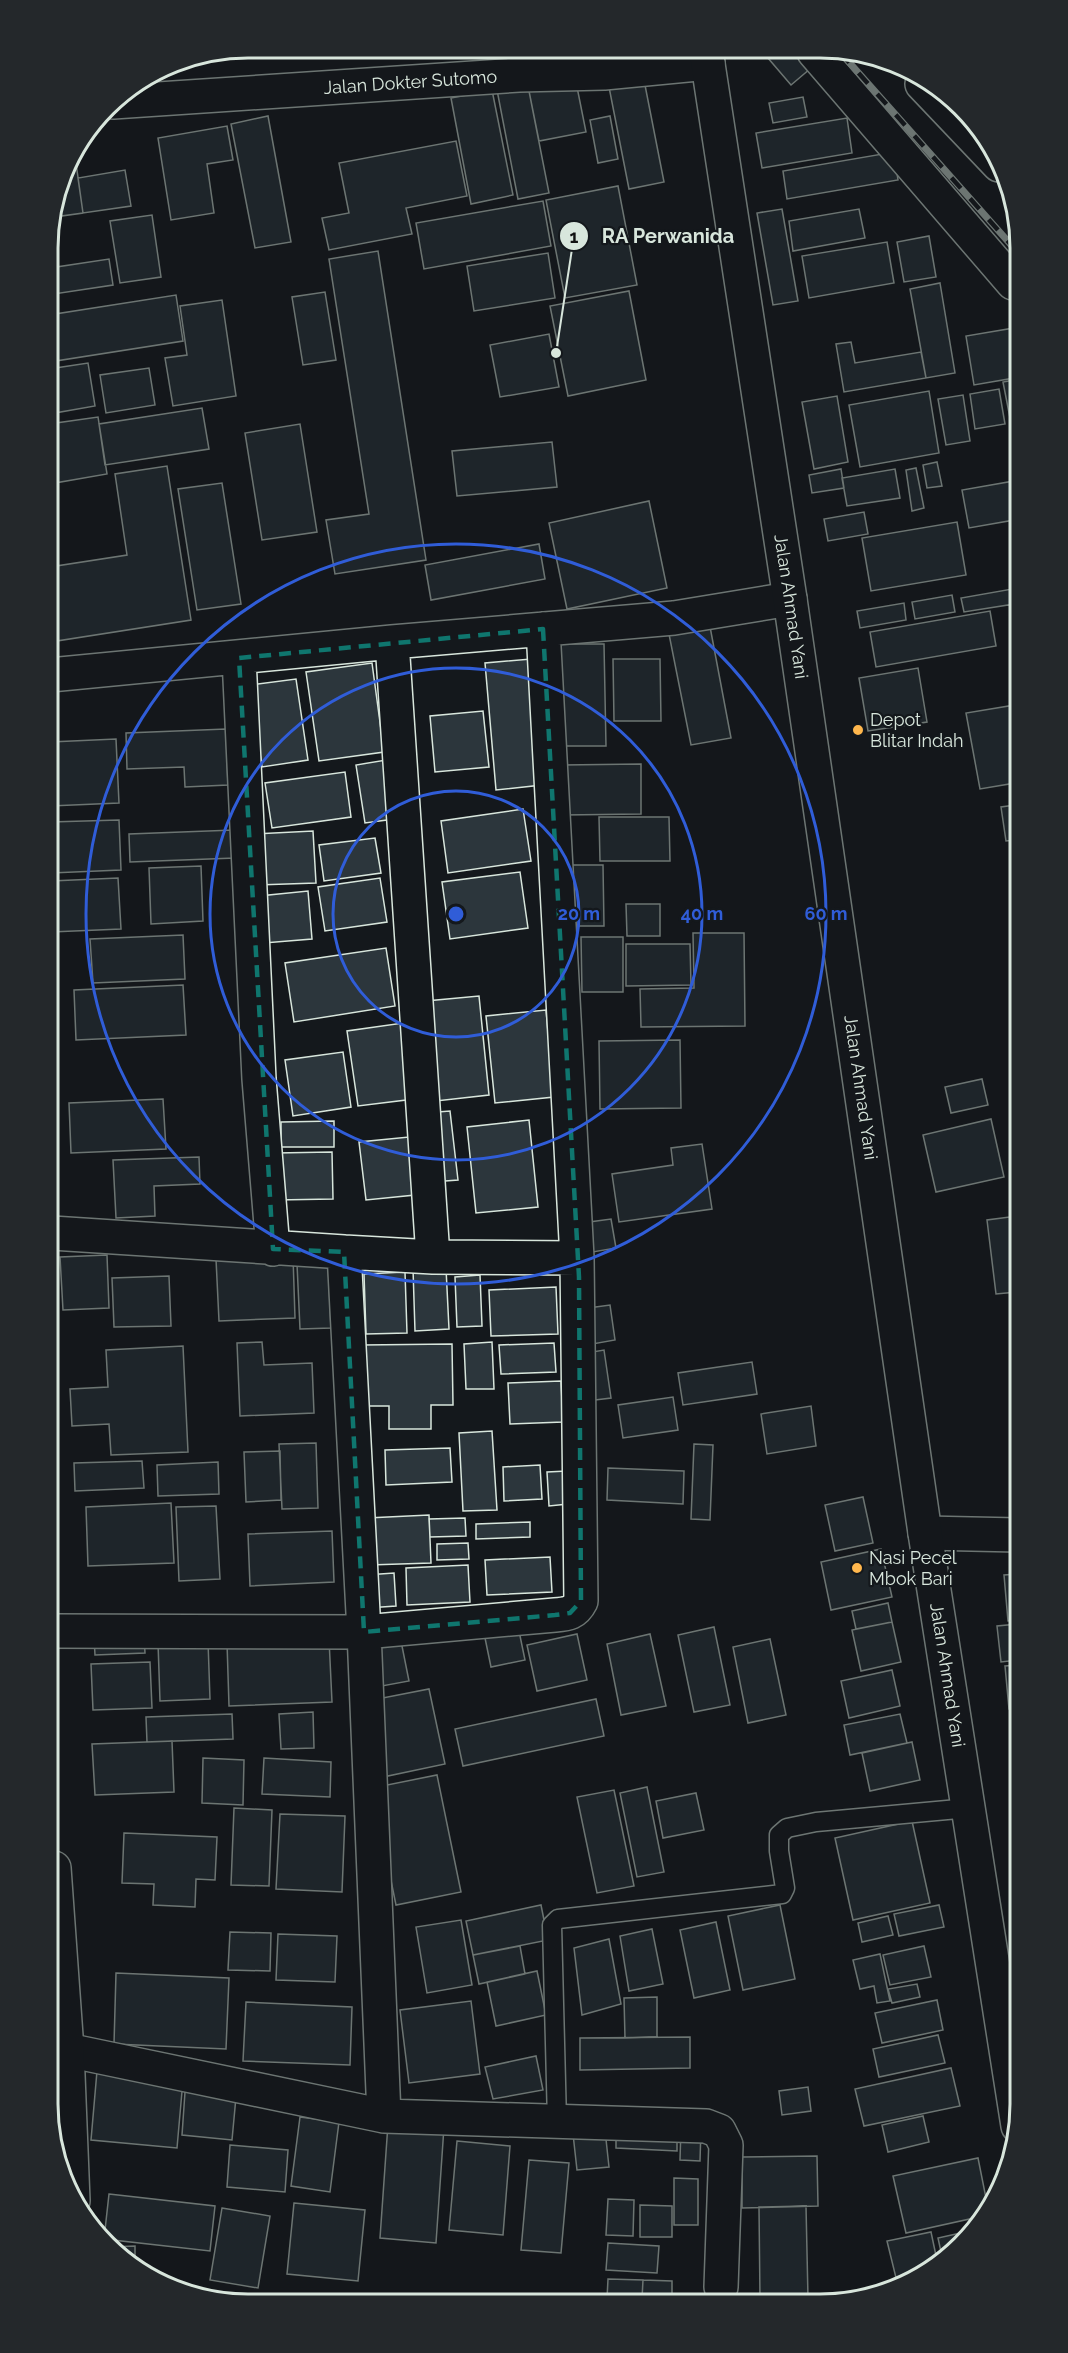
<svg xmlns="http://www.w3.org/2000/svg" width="1068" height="2353" viewBox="0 0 1068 2353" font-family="Raleway,sans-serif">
<rect width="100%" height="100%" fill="#14181c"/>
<path fill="#2c363c" stroke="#d8e6dc" stroke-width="1.5" d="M 762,51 L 807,51 L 817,63 L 791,85 Z
M 644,80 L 664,182 L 629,189 L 609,87 Z
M 576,82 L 586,132 L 539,141 L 529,91 Z
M 492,90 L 513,195 L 471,204 L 451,98 Z
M 497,90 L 529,91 L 549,193 L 518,199 Z
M 803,97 L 807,117 L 773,123 L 769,103 Z
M 268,116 L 291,242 L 255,248 L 231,124 Z
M 610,116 L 618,159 L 598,163 L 590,120 Z
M 847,118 L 852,153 L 762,168 L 756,133 Z
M 227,126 L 233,160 L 207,164 L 214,213 L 171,220 L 158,138 Z
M 456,141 L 467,196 L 406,208 L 412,234 L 329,250 L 322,218 L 349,213 L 339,163 Z
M 894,152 L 898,180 L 787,199 L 783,171 Z
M 75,156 L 83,213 L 54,217 L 69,160 Z
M 125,170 L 131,206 L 83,213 L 78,178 Z
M 618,186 L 637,285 L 565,298 L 546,200 Z
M 543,201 L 551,246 L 424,269 L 416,223 Z
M 782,209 L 798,301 L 773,305 L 757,213 Z
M 859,209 L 865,238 L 793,251 L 789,221 Z
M 152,215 L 161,277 L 120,283 L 110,221 Z
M 929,236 L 936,277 L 904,282 L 897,242 Z
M 887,242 L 894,283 L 809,298 L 802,256 Z
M 378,251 L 426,560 L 335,574 L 326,520 L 369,514 L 329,259 Z
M 548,253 L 555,298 L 474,311 L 467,266 Z
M 109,259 L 113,285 L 54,294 L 50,268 Z
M 940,283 L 955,373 L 926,378 L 910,289 Z
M 629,291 L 646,380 L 568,396 L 550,306 Z
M 325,292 L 336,360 L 303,365 L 292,297 Z
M 176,295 L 183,341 L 49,362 L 49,315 Z
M 222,300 L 236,396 L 173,406 L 165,358 L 187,355 L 180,306 Z
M 1014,328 L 1014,378 L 974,385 L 966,336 Z
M 549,334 L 559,387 L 500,397 L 490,345 Z
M 851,342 L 855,363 L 921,352 L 926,378 L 844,392 L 836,344 Z
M 88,363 L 95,406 L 49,414 L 49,369 Z
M 149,368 L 155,405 L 106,413 L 100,375 Z
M 1014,380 L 1014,418 L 1010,418 L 1003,382 Z
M 999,389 L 1005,424 L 975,429 L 970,394 Z
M 929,391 L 939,453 L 860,467 L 849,405 Z
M 963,395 L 970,441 L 946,445 L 938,399 Z
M 837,396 L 848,462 L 814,469 L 802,402 Z
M 202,408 L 209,449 L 105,465 L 99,424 Z
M 98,417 L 107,474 L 49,484 L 49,424 Z
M 300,424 L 317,532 L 262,540 L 245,433 Z
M 552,442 L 557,487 L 457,496 L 452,451 Z
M 937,462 L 942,486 L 927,488 L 923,465 Z
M 167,466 L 191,620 L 50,642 L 50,567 L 127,555 L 115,474 Z
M 916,468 L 924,508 L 912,511 L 906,470 Z
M 841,469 L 844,488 L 812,493 L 809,475 Z
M 895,469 L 900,498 L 847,506 L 842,478 Z
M 1014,481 L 1014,520 L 969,528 L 962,490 Z
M 222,483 L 241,604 L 197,610 L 178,489 Z
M 649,501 L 667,588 L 567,609 L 549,523 Z
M 864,512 L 868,534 L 828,541 L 824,519 Z
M 957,522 L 966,575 L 871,591 L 862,538 Z
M 539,544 L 545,579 L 431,600 L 425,565 Z
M 1014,584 L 1014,606 L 1011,585 Z
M 1012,589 L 1014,604 L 964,612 L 961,598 Z
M 952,595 L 955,612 L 915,619 L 912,602 Z
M 904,603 L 906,620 L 860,628 L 857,611 Z
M 990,611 L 996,646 L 876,667 L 870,632 Z
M 708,616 L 731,738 L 691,745 L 667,624 Z
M 558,644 L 604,644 L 606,746 L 559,746 Z
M 531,659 L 542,785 L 496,790 L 485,663 Z
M 613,659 L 660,659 L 661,721 L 614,721 Z
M 372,663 L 384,752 L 319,761 L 306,672 Z
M 918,668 L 927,722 L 868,731 L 859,678 Z
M 296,679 L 308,760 L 262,767 L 250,685 Z
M 1015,705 L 1015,783 L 980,789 L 966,713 Z
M 483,711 L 489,767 L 435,772 L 430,716 Z
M 226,729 L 228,785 L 185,787 L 184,767 L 127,769 L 126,733 Z
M 116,739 L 119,803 L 50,806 L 50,742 Z
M 386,760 L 394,819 L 365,823 L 356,765 Z
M 641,764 L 641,814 L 563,815 L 562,765 Z
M 345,772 L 351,817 L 272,828 L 265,783 Z
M 1015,805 L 1015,840 L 1006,841 L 1001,807 Z
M 523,809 L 531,861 L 448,873 L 441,821 Z
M 599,817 L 669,817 L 670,861 L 600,861 Z
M 119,820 L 121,870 L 51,873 L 50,822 Z
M 234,830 L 235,858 L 130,862 L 129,834 Z
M 313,831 L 316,883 L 257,885 L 254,834 Z
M 375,838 L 381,873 L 324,881 L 319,845 Z
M 565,865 L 603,865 L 604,926 L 566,926 Z
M 201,866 L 203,921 L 151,924 L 149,868 Z
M 520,872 L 528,928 L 450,939 L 442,882 Z
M 118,878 L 121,929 L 51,932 L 51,881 Z
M 380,878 L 387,922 L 325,931 L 318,887 Z
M 308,891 L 312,939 L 264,943 L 259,896 Z
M 626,904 L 660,904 L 660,936 L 627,936 Z
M 693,933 L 744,933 L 745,1026 L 641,1027 L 640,989 L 694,988 Z
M 183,935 L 185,979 L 93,983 L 90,939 Z
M 581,937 L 623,937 L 623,992 L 582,992 Z
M 626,944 L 690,944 L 691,985 L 626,986 Z
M 386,948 L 395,1006 L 294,1022 L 285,963 Z
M 183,985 L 186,1035 L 76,1040 L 74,990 Z
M 479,996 L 489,1095 L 436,1101 L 426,1001 Z
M 546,1010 L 554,1097 L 495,1103 L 486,1016 Z
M 403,1023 L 414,1099 L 358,1106 L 347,1031 Z
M 680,1040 L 681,1108 L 600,1109 L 599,1041 Z
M 343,1052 L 351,1107 L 293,1116 L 285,1060 Z
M 982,1079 L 988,1105 L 951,1113 L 945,1087 Z
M 163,1099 L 166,1149 L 71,1153 L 69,1103 Z
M 450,1111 L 458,1180 L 432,1182 L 425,1113 Z
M 991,1119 L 1004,1177 L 936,1192 L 923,1135 Z
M 529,1120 L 538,1207 L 476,1213 L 467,1127 Z
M 334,1121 L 334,1147 L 281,1147 L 281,1122 Z
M 409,1137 L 415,1195 L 366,1200 L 359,1142 Z
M 702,1144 L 712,1209 L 619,1222 L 612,1174 L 673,1165 L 671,1148 Z
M 332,1152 L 333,1199 L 276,1200 L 276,1153 Z
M 199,1157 L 200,1184 L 154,1186 L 155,1216 L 116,1218 L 113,1160 Z
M 1017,1216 L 1017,1292 L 996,1294 L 987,1220 Z
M 611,1219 L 616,1248 L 587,1253 L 582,1223 Z
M 107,1255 L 109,1308 L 63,1310 L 60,1257 Z
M 293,1256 L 295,1318 L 219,1321 L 216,1259 Z
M 328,1262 L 331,1328 L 300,1329 L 297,1264 Z
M 446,1268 L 449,1329 L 415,1331 L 413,1269 Z
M 405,1272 L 407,1333 L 366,1334 L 364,1274 Z
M 480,1275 L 482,1326 L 457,1327 L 455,1277 Z
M 169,1276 L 171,1326 L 114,1327 L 112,1278 Z
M 556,1287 L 558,1334 L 491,1336 L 489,1290 Z
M 610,1305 L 615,1340 L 587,1345 L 581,1309 Z
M 262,1342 L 264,1365 L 312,1363 L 314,1413 L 240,1416 L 237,1343 Z
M 492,1342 L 494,1389 L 466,1389 L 464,1344 Z
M 554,1343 L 556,1372 L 501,1374 L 499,1345 Z
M 452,1344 L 453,1405 L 431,1405 L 431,1429 L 389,1429 L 389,1406 L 363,1406 L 362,1345 Z
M 183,1346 L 188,1452 L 111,1455 L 109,1424 L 72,1426 L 70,1389 L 108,1387 L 106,1350 Z
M 604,1350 L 611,1398 L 587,1401 L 580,1354 Z
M 752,1362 L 757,1394 L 683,1405 L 678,1373 Z
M 561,1381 L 563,1422 L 510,1424 L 508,1383 Z
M 673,1397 L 678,1430 L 623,1438 L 618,1405 Z
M 811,1406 L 816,1446 L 767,1454 L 761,1414 Z
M 492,1431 L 497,1510 L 463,1511 L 459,1433 Z
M 316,1443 L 318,1508 L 282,1509 L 279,1444 Z
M 694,1444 L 713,1445 L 710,1520 L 691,1519 Z
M 450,1448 L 452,1482 L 386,1485 L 385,1450 Z
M 280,1451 L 281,1500 L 246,1502 L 244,1452 Z
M 142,1461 L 144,1488 L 75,1491 L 74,1463 Z
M 218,1462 L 219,1494 L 158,1496 L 157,1465 Z
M 540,1465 L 542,1499 L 504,1501 L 503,1467 Z
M 608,1468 L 684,1471 L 683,1504 L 607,1500 Z
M 567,1471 L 568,1504 L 549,1506 L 547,1472 Z
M 863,1497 L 873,1543 L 835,1551 L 825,1505 Z
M 171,1503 L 174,1563 L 88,1566 L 86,1507 Z
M 216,1506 L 220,1579 L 179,1581 L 176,1507 Z
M 429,1515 L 431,1563 L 369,1565 L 367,1518 Z
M 465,1518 L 466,1536 L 430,1537 L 429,1519 Z
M 530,1522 L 530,1537 L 476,1539 L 476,1524 Z
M 332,1531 L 334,1582 L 250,1586 L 248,1534 Z
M 1018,1537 L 1018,1571 L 1015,1571 L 1013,1538 Z
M 468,1543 L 469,1559 L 437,1560 L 437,1544 Z
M 881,1549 L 892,1597 L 831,1610 L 821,1562 Z
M 550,1557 L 552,1592 L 487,1595 L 485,1560 Z
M 468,1565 L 470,1602 L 407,1605 L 406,1568 Z
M 394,1573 L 396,1606 L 367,1608 L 366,1575 Z
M 1018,1574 L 1018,1620 L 1008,1621 L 1004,1575 Z
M 888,1603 L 892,1622 L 856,1629 L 852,1611 Z
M 892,1622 L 901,1662 L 861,1671 L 852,1630 Z
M 1018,1624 L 1018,1660 L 1001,1662 L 997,1626 Z
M 714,1627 L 730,1705 L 694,1712 L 678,1635 Z
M 399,1631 L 409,1681 L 382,1686 L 371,1638 Z
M 519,1631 L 525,1660 L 491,1667 L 485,1638 Z
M 577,1634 L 587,1680 L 537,1691 L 527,1645 Z
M 650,1634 L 666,1706 L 621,1715 L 607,1644 Z
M 144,1635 L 145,1653 L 95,1655 L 94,1637 Z
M 329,1639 L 332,1702 L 229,1706 L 227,1643 Z
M 770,1639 L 786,1715 L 748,1723 L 733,1647 Z
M 208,1641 L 210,1699 L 160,1701 L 158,1643 Z
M 150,1662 L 152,1708 L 93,1710 L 91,1664 Z
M 1018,1665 L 1018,1708 L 1009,1709 L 1005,1666 Z
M 892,1670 L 900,1706 L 849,1718 L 841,1681 Z
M 429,1689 L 445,1764 L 383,1777 L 367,1701 Z
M 596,1699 L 604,1736 L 463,1766 L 455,1729 Z
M 313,1712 L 314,1748 L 281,1749 L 279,1714 Z
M 232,1714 L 233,1739 L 147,1742 L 146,1717 Z
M 900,1714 L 907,1743 L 850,1755 L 844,1725 Z
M 172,1741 L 174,1792 L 95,1795 L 92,1744 Z
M 912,1742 L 920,1780 L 870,1791 L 862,1753 Z
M 203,1758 L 244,1760 L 243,1805 L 202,1803 Z
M 264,1758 L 331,1762 L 330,1797 L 262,1794 Z
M 437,1775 L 461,1892 L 396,1905 L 372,1788 Z
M 647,1787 L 664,1872 L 637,1877 L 620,1793 Z
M 614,1790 L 634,1886 L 597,1893 L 577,1797 Z
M 696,1793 L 704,1830 L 663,1838 L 656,1801 Z
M 234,1808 L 272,1810 L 269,1886 L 231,1885 Z
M 280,1814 L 345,1816 L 342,1892 L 276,1889 Z
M 912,1821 L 930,1903 L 853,1920 L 835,1838 Z
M 124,1833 L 217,1837 L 215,1880 L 196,1879 L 195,1907 L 153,1905 L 154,1884 L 122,1883 Z
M 541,1905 L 548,1940 L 473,1955 L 466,1921 Z
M 780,1905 L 795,1979 L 743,1990 L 728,1916 Z
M 939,1905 L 944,1927 L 899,1936 L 894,1914 Z
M 888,1916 L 893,1935 L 862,1942 L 858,1923 Z
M 461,1920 L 472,1985 L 427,1993 L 416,1927 Z
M 716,1922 L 730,1990 L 694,1998 L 680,1930 Z
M 652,1929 L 663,1984 L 629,1991 L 620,1936 Z
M 230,1932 L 271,1933 L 270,1971 L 228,1970 Z
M 278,1934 L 337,1936 L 335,1982 L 276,1980 Z
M 609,1939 L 621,2004 L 582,2015 L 574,1948 Z
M 520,1946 L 525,1974 L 479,1984 L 473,1955 Z
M 924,1946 L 931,1977 L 890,1985 L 883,1955 Z
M 880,1954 L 890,2001 L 877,2003 L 874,1986 L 860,1989 L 853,1960 Z
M 537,1971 L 546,2015 L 496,2026 L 487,1982 Z
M 116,1973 L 229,1978 L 226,2049 L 114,2044 Z
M 917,1984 L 920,1997 L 892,2003 L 888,1989 Z
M 657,1997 L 657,2037 L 625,2038 L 624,1998 Z
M 937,2000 L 943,2030 L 882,2043 L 875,2013 Z
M 471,2001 L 480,2074 L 409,2083 L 400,2010 Z
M 246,2002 L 352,2007 L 350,2065 L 243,2061 Z
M 938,2035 L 945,2063 L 879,2077 L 873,2049 Z
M 690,2037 L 690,2068 L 580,2070 L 580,2038 Z
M 536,2056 L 543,2090 L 493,2099 L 485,2067 Z
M 951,2068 L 960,2106 L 864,2126 L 855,2089 Z
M 97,2071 L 183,2080 L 177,2148 L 91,2140 Z
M 808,2087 L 811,2111 L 782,2115 L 779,2091 Z
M 185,2092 L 236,2097 L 232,2140 L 182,2135 Z
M 923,2116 L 929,2142 L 888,2152 L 882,2125 Z
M 300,2117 L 339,2122 L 330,2192 L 291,2186 Z
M 388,2124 L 444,2127 L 436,2243 L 380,2238 Z
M 616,2126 L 677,2128 L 677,2151 L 616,2148 Z
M 681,2127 L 701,2128 L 700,2161 L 680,2160 Z
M 605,2130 L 609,2167 L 577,2170 L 573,2134 Z
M 457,2141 L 510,2146 L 503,2235 L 449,2230 Z
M 230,2145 L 288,2150 L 285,2192 L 227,2187 Z
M 817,2156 L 818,2206 L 742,2208 L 742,2157 Z
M 978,2158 L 988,2208 L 983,2216 L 906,2233 L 893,2176 Z
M 529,2160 L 569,2163 L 561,2253 L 521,2250 Z
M 674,2178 L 698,2179 L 698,2225 L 674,2225 Z
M 109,2194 L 215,2206 L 210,2251 L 104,2239 Z
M 608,2199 L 634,2200 L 633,2236 L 606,2235 Z
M 294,2203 L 365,2210 L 358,2281 L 287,2274 Z
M 640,2205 L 672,2206 L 672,2237 L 640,2237 Z
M 806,2206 L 808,2298 L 760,2299 L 759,2207 Z
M 222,2208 L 270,2216 L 258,2288 L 210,2280 Z
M 974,2230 L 970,2236 L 943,2261 L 938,2238 Z
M 931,2232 L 938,2265 L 931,2271 L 898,2286 L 887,2241 Z
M 608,2243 L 659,2246 L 657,2273 L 606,2270 Z
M 135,2246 L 135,2264 L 116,2255 L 110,2247 Z
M 608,2279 L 643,2280 L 642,2299 L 607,2299 Z
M 643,2280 L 672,2281 L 672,2299 L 642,2299 Z"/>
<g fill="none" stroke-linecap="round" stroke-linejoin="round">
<defs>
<path id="lane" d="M 515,50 L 519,75
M 557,2122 L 552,1925 L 558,1919 L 782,1894 L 785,1888 L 779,1851 L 779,1835 L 787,1828 L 816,1822 L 969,1808"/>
<path id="street" d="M 814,52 L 1013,283
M 922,84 L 999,165
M 543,629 L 577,1258
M 392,642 L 433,1257
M 239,658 L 259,1079 L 273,1249
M 50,675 L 392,642 L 674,618 L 790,599
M 52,1233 L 344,1252 L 364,1632 L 384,2116
M 925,1533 L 1018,1535
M 53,1631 L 364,1632 L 555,1615 C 568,1614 575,1613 581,1601 L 577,1258 L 433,1257 L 344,1252
M 67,2050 L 384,2116 L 706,2126 L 719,2131 L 726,2145 L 721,2287"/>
<g id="secondary">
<path id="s1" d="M 113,102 L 519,75 L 604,73 L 708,63"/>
<path d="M 54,1868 L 67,2050 L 73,2201"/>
</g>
<g id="primary">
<path id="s2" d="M 706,51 L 790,599 L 925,1533 L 1018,2126"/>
</g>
</defs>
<use href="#lane" stroke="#d8e6dc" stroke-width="21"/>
<use href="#street" stroke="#d8e6dc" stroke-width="36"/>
<use href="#secondary" stroke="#d8e6dc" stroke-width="36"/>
<use href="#primary" stroke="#d8e6dc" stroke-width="36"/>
<use href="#lane" stroke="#14181c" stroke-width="18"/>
<use href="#street" stroke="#14181c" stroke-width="33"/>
<use href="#secondary" stroke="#14181c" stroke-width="33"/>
<use href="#primary" stroke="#14181c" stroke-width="33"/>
<defs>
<path id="rail" d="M 840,52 L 1013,247"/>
</defs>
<use href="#rail" stroke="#d8e6dc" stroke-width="7"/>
<use href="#rail" stroke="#14181c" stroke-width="4.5" stroke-dasharray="14" stroke-linecap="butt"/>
</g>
<path d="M0 0H1068V2353H0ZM 543,629 L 579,1277 L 581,1601 L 570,1613 L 555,1615 L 364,1632 L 344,1252 L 273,1249 L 239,658 Z" fill="#14181c" fill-opacity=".55" fill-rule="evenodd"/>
<path fill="none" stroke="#0f766e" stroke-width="4.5" stroke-dasharray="12 8" stroke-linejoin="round" d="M 543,629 L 579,1277 L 581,1601 L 570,1613 L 555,1615 L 364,1632 L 344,1252 L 273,1249 L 239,658 Z"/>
<g fill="none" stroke="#305dd8" stroke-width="3">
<circle cx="456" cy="914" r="123"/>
<circle cx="456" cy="914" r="246"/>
<circle cx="456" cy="914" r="370"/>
</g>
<g fill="#ffb74d" stroke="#14181c" stroke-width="2">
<circle cx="858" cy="730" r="6"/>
<circle cx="857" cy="1568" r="6"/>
</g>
<g text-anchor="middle" stroke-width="4.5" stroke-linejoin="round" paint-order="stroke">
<g font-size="18" fill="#d8e6dc" stroke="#14181c">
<text dy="6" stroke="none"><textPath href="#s1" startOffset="298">Jalan Dokter Sutomo</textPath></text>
<text dy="6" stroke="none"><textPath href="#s2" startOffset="562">Jalan Ahmad Yani</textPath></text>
<text dy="6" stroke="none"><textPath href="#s2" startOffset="1048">Jalan Ahmad Yani</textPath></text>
<text dy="6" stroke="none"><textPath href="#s2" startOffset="1642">Jalan Ahmad Yani</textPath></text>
</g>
<g font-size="18" fill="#d8e6dc" stroke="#14181c" text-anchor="start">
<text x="870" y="726">Depot<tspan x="870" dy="21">Blitar Indah</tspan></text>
<text x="869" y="1564">Nasi Pecel<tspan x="869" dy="21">Mbok Bari</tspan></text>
</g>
</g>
<path d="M0 0H1068V2353H0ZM248 58H820A190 190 0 0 1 1010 248V2104A190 190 0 0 1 820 2294H248A190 190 0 0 1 58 2104V248A190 190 0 0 1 248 58Z" fill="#24282b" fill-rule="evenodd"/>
<path fill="none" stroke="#d8e6dc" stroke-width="3" d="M248 58H820A190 190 0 0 1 1010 248V2104A190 190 0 0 1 820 2294H248A190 190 0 0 1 58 2104V248A190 190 0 0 1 248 58Z"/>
<circle cx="456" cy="914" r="9" fill="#305dd8" stroke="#14181c" stroke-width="3"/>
<g font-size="18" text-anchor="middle" font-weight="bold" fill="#305dd8" stroke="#14181c" stroke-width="4.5" stroke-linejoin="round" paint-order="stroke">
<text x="579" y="920">20 m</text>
<text x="702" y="920">40 m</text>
<text x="826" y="920">60 m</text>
</g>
<path fill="none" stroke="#d8e6dc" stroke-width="2" d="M556 353L574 236"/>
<g fill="#d8e6dc" stroke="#14181c" stroke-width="2">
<circle cx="556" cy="353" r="6"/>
<circle cx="574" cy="236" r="15"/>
</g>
<g font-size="18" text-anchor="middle" font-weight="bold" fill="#111">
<text x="574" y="243">1</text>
</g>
<g font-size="20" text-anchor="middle" font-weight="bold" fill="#d8e6dc" stroke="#14181c" stroke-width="4.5" stroke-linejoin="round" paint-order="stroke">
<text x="668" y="243">RA Perwanida</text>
</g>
</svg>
